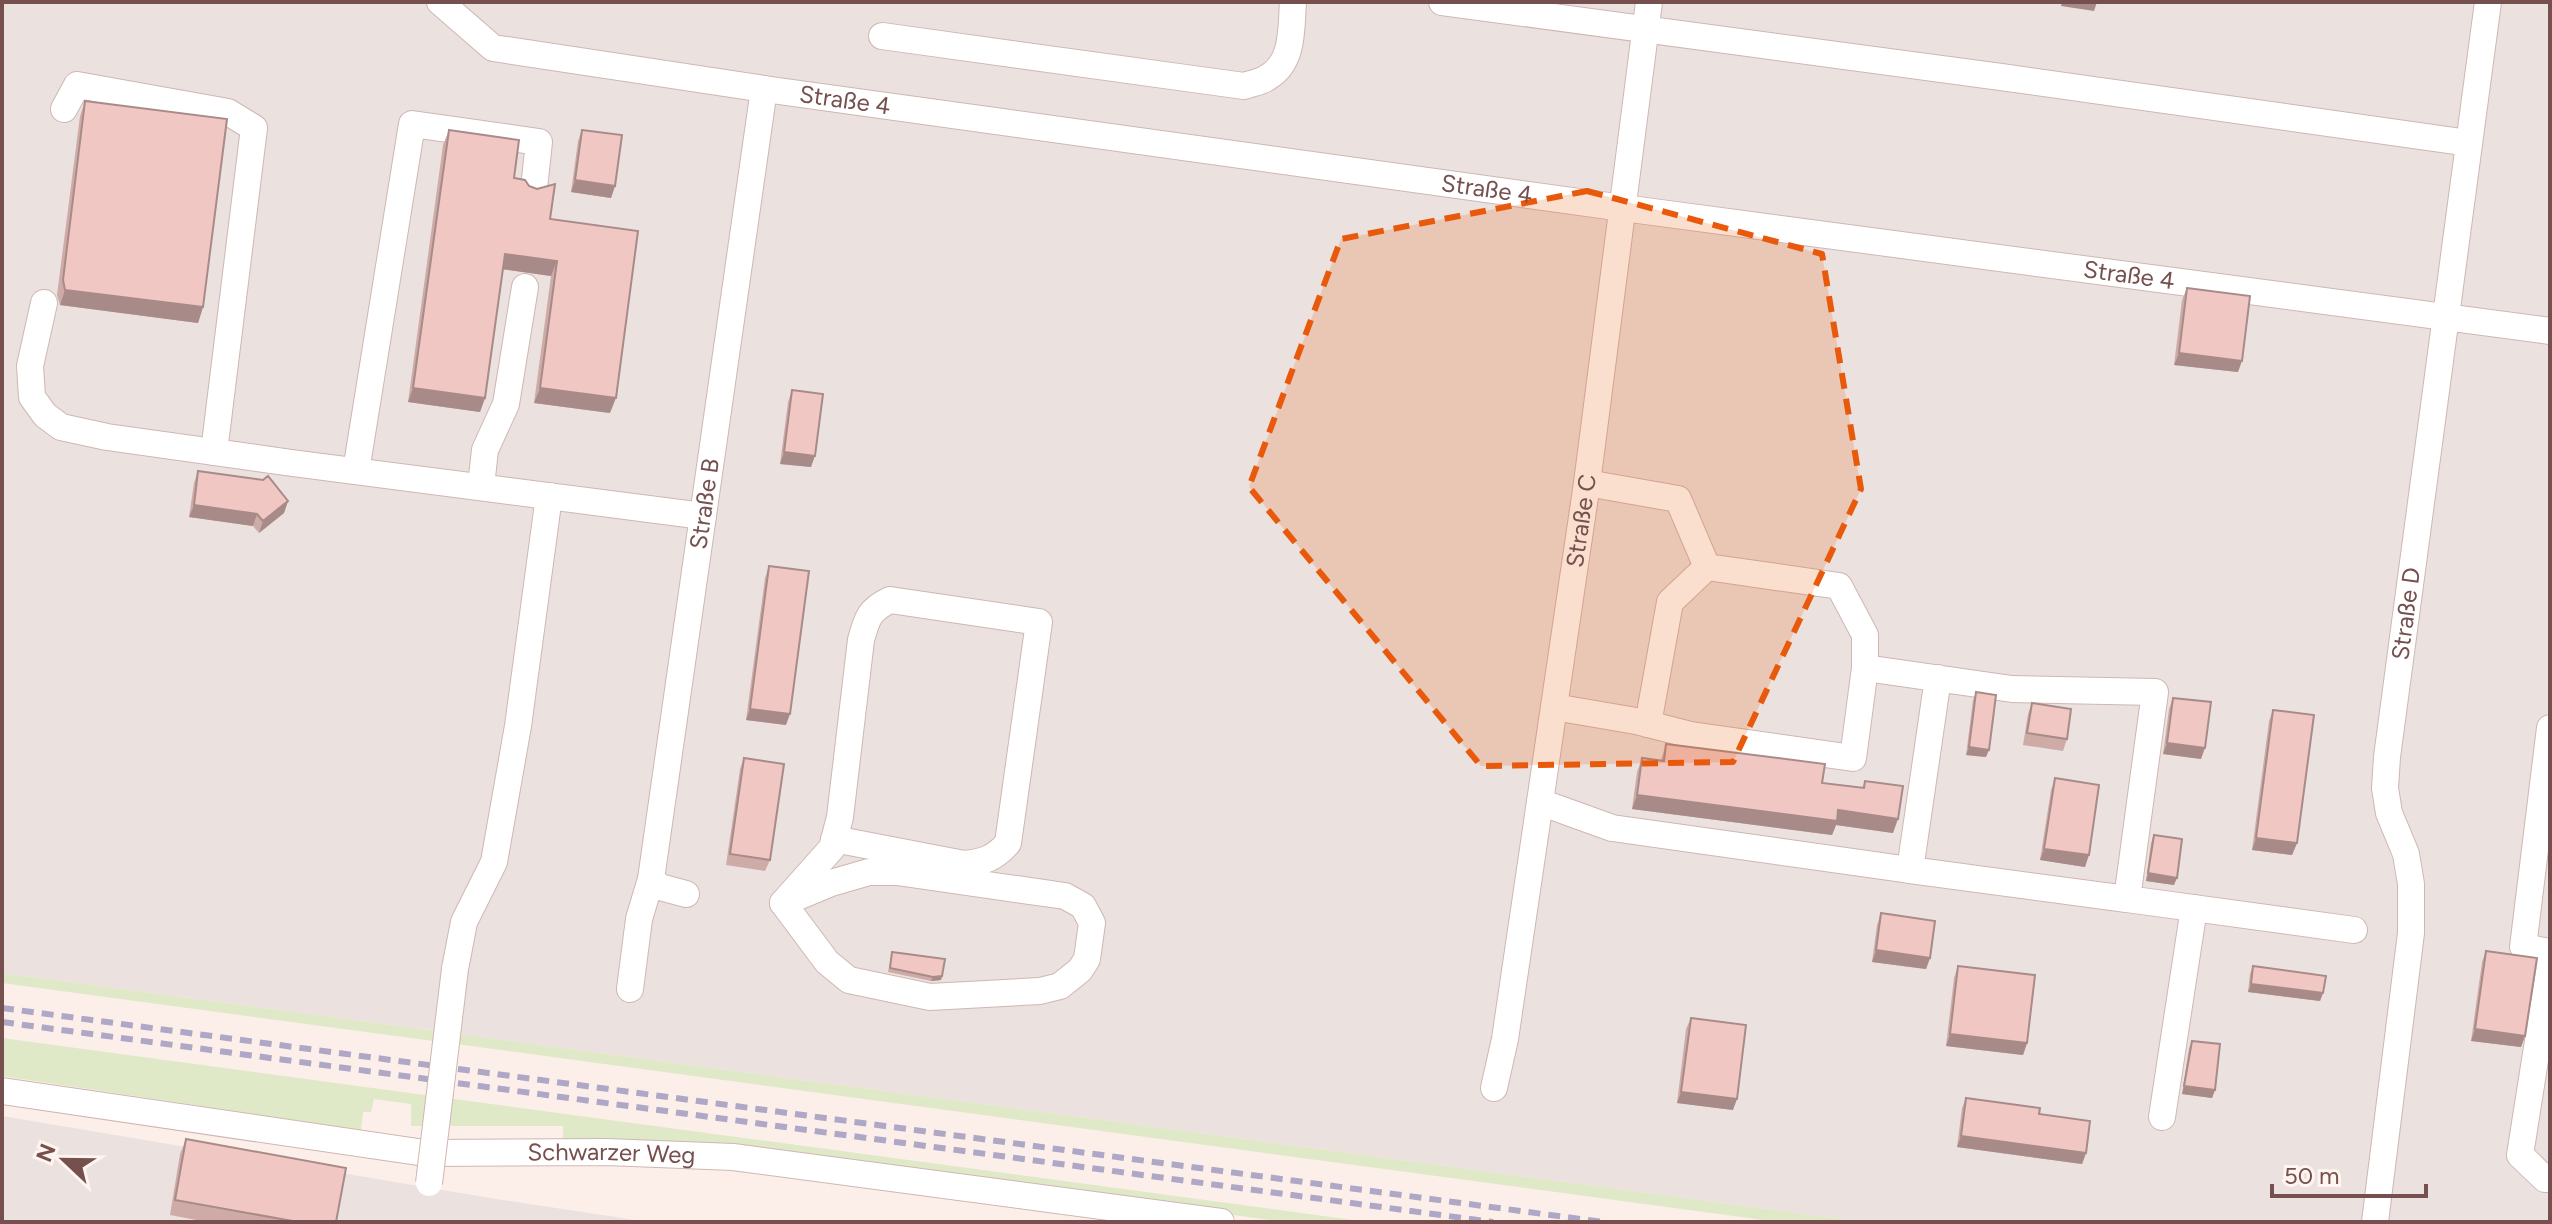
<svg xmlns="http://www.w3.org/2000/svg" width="2552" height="1224" viewBox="0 0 2552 1224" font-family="Figtree,sans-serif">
<rect width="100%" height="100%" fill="#fcefe9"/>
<path fill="#ebe1df" d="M 2,2 L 2550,2 L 2550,1222 L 1864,1222 L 2,973 Z
M 2,1116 L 496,1199 L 648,1222 L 2,1222 Z"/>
<path fill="#dfe9c8" d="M 2,973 L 1864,1222 L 1778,1222 L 2,983 Z
M 2,1038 L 1368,1222 L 1285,1222 L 729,1147 L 649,1140 L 563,1142 L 563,1126 L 411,1126 L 411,1104 L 374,1099 L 371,1112 L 363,1112 L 361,1130 L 2,1076 Z"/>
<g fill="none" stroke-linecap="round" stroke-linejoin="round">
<defs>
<g id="minor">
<path id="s1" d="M 440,2 L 493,48 L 764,89 L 1623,208 L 2550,331"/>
<path d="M 1442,2 L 2001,77 L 2469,143"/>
<path d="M 882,36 L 1244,86 C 1252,83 1262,82 1268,77 C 1294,62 1291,28 1293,2"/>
<path d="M 64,109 L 77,85 L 228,112 L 254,128 L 214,452"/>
<path d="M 44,303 L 30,366 L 32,397 L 45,415 L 61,427 L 107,437 L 292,463 L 703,516"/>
<path d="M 356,471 L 412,124 L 539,142 L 534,188"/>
<path d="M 1587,483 L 1678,499 L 1707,567 L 1839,586 L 1865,635 L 1865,668 L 2012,689 L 2155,692 L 2127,899 L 2354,930"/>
<path d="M 481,486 L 485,450 L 506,404 L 525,287"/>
<path d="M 1554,707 L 1636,721 L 1691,735 L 1853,758 L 1865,668"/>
<path d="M 1648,724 L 1670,602 L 1707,567"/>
<path d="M 2550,728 L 2523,947 L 2550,952"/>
<path d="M 1540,802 L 1612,828 L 1910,870 L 1938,678"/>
<path d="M 1910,870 L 2127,899"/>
<path d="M 869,872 L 897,872 L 1065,896 L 1083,906 L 1092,923 L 1087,959 L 1080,970 L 1060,986 L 1040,991 L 930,997 L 849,980 L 827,962 L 783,903 L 831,883 Z"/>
<path id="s2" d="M 686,894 L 660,887 L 651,879 L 764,89"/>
<path d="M 783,903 L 832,848 L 840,817 L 861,640 C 867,618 869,610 890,600 L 1039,622 L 1008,843 C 995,858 984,862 964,864 L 834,839"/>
<path d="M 2550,965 L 2520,1155 L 2545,1179 L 2550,1179"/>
<path d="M 455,969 L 464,922 L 494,862 L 518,726 L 549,496"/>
<path d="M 630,989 L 639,919 L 651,879"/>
<path id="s3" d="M 1494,1088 L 1505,1039 L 1587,483 L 1649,2"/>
<path id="s4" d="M 2,1091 L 425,1153 L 607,1152 L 733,1157 L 1221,1222"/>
<path d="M 2162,1117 L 2194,908"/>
<path id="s5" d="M 2375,1222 L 2411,933 L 2411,884 L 2406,854 L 2389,813 L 2385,788 L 2387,757 L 2488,2"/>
</g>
</defs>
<use href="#minor" stroke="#cfb7b2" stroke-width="28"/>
<use href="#minor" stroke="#fff" stroke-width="26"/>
<path stroke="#afa7c6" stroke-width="6" stroke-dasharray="12 8" stroke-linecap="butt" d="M 2,1008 L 1603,1222
M 2,1022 L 1493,1222"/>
<defs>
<path id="minor-bridge" d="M 429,1183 L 455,969"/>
</defs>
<use href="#minor-bridge" stroke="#cfb7b2" stroke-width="28" stroke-linecap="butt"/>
<use href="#minor-bridge" stroke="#fff" stroke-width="26"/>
</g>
<path fill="#ceaba7" d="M 85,101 L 203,307 L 198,323 L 60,305 L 57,295 L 80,116 Z
M 449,130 L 514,178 L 550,219 L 610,413 L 534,403 L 551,276 L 503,269 L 485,398 L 480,412 L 408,402 L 443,145 Z
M 582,130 L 615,186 L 611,198 L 571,192 L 578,141 Z
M 2187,288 L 2238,372 L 2174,365 L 2182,300 Z
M 792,390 L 811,467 L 780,464 L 788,402 Z
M 198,471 L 288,501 L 284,513 L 259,533 L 253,526 L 189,517 L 194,483 Z
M 769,566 L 786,725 L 746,720 L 765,578 Z
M 1976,692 L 1986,757 L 1966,755 L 1973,700 Z
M 2173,698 L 2201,759 L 2163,754 L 2169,709 Z
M 2032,703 L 2067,739 L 2063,751 L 2023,745 L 2028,714 Z
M 2273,710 L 2297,843 L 2292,855 L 2252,850 L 2269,721 Z
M 1666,744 L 1822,783 L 1862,788 L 1865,781 L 1893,833 L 1836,825 L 1832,835 L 1632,809 L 1637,772 L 1642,758 L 1661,760 Z
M 744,758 L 770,860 L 765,871 L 726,865 L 740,769 Z
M 2055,778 L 2085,867 L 2040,860 L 2051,790 Z
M 2154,835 L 2174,885 L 2146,881 L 2151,843 Z
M 1881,913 L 1930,958 L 1926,969 L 1872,962 L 1877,925 Z
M 2486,951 L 2525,1036 L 2521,1047 L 2471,1041 L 2482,962 Z
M 892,952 L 942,976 L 941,980 L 931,981 L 888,972 Z
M 1958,966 L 2027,1043 L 2023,1055 L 1946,1046 L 1954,978 Z
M 2253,966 L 2323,993 L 2320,1001 L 2248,992 L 2250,974 Z
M 1691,1018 L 1733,1110 L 1677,1103 L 1686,1029 Z
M 2192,1041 L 2215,1090 L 2212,1098 L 2182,1094 L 2189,1048 Z
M 1966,1098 L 2039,1114 L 2086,1153 L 2082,1164 L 1957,1147 L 1962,1108 Z
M 186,1139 L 336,1222 L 207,1222 L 170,1215 L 180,1154 Z"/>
<path fill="#a88b88" d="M 2062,2 L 2097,2 L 2094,11 L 2061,6 Z
M 575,180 L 615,186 L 611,198 L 571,192 Z
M 505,254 L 557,261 L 551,276 L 500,269 Z
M 65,290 L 203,307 L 198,323 L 60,305 Z
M 2179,353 L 2242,361 L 2238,372 L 2174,365 Z
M 413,388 L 485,398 L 480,412 L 408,402 Z
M 540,388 L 616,398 L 610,413 L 534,403 Z
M 784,452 L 815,456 L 811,467 L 780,464 Z
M 288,501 L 284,513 L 259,533 L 263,521 Z
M 194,505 L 257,514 L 253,526 L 189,517 Z
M 750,709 L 790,714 L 786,725 L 746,720 Z
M 2167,743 L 2205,748 L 2201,759 L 2163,754 Z
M 1969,747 L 1989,750 L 1986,757 L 1966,755 Z
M 1637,795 L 1838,810 L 1898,819 L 1893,833 L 1836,825 L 1832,835 L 1632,809 Z
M 2256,838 L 2297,843 L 2292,855 L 2252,850 Z
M 2044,849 L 2089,855 L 2085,867 L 2040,860 Z
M 2148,873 L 2177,878 L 2174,885 L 2146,881 Z
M 1876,950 L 1930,958 L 1926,969 L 1872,962 Z
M 942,976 L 941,980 L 931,981 L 933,977 Z
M 2251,984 L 2323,993 L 2320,1001 L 2248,992 Z
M 2475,1029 L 2525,1036 L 2521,1047 L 2471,1041 Z
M 1950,1034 L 2027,1043 L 2023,1055 L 1946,1046 Z
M 2184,1086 L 2215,1090 L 2212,1098 L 2182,1094 Z
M 1681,1092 L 1737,1099 L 1733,1110 L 1677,1103 Z
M 1961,1136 L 2086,1153 L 2082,1164 L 1957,1147 Z"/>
<path fill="#f0c7c2" stroke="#a88b88" stroke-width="2" d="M 85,101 L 227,119 L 203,307 L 65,290 L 63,280 Z
M 449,130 L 519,140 L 514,178 L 525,180 L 529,186 L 537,189 L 555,184 L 550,219 L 638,231 L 616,398 L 540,388 L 557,261 L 505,254 L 485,398 L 413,388 Z
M 582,130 L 622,135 L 615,186 L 575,180 Z
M 2187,288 L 2250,296 L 2242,361 L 2179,353 Z
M 792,390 L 823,394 L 815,456 L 784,452 Z
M 198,471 L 263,480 L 268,476 L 288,501 L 263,521 L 257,514 L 194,505 Z
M 769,566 L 809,571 L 790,714 L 750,709 Z
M 1976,692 L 1996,695 L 1989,750 L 1969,747 Z
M 2173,698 L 2211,702 L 2205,748 L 2167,743 Z
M 2032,703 L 2071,709 L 2067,739 L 2027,733 Z
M 2273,710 L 2314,715 L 2297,843 L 2256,838 Z
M 1666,744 L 1825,764 L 1822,783 L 1864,788 L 1865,781 L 1903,786 L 1898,819 L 1838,810 L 1837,821 L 1637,795 L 1642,758 L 1664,761 Z
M 744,758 L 784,764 L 770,860 L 730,854 Z
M 2055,778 L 2099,785 L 2089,855 L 2044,849 Z
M 2154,835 L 2182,839 L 2177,878 L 2148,873 Z
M 1881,913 L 1935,921 L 1930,958 L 1876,950 Z
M 2486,951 L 2537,958 L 2525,1036 L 2475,1029 Z
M 892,952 L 945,959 L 942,976 L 933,977 L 890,968 Z
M 1958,966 L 2035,975 L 2027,1043 L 1950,1034 Z
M 2253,966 L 2326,976 L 2323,993 L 2251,984 Z
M 1691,1018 L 1746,1025 L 1737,1099 L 1681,1092 Z
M 2192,1041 L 2220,1044 L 2215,1090 L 2184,1086 Z
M 1966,1098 L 2040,1108 L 2039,1114 L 2090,1121 L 2086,1153 L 1961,1136 Z
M 186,1139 L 346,1168 L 336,1222 L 298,1222 L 175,1200 Z"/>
<path fill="#e8590c" fill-opacity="0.2" stroke="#e8590c" stroke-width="6" stroke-dasharray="16 10" stroke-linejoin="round" d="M 1587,191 L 1822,254 L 1861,489 L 1733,762 L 1481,766 L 1249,487 L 1341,239 Z"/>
<g text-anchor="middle" stroke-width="6" stroke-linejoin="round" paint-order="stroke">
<g font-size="24" fill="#75504e" stroke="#fef4f0">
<text dy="8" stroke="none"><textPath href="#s1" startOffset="426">Straße 4</textPath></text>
<text dy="8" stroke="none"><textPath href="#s1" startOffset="1074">Straße 4</textPath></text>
<text dy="8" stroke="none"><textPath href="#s1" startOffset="1722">Straße 4</textPath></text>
<text dy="8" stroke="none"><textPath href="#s2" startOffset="418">Straße B</textPath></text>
<text dy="8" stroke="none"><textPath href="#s3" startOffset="574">Straße C</textPath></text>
<text dy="8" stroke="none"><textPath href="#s5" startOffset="616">Straße D</textPath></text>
<text dy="8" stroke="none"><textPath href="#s4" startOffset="614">Schwarzer Weg</textPath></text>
</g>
</g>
<rect width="2552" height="1224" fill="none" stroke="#75504e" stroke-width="8"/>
<g transform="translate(64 1160) rotate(292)" stroke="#fef4f0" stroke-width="6" paint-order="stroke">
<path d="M0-6L14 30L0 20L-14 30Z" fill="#75504e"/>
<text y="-12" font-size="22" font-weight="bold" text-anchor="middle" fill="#75504e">N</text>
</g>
<path d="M2272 1184v12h154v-12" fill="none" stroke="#75504e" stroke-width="4"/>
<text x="2284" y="1184" font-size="24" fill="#75504e" stroke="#fef4f0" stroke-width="6" paint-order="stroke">50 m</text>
</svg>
